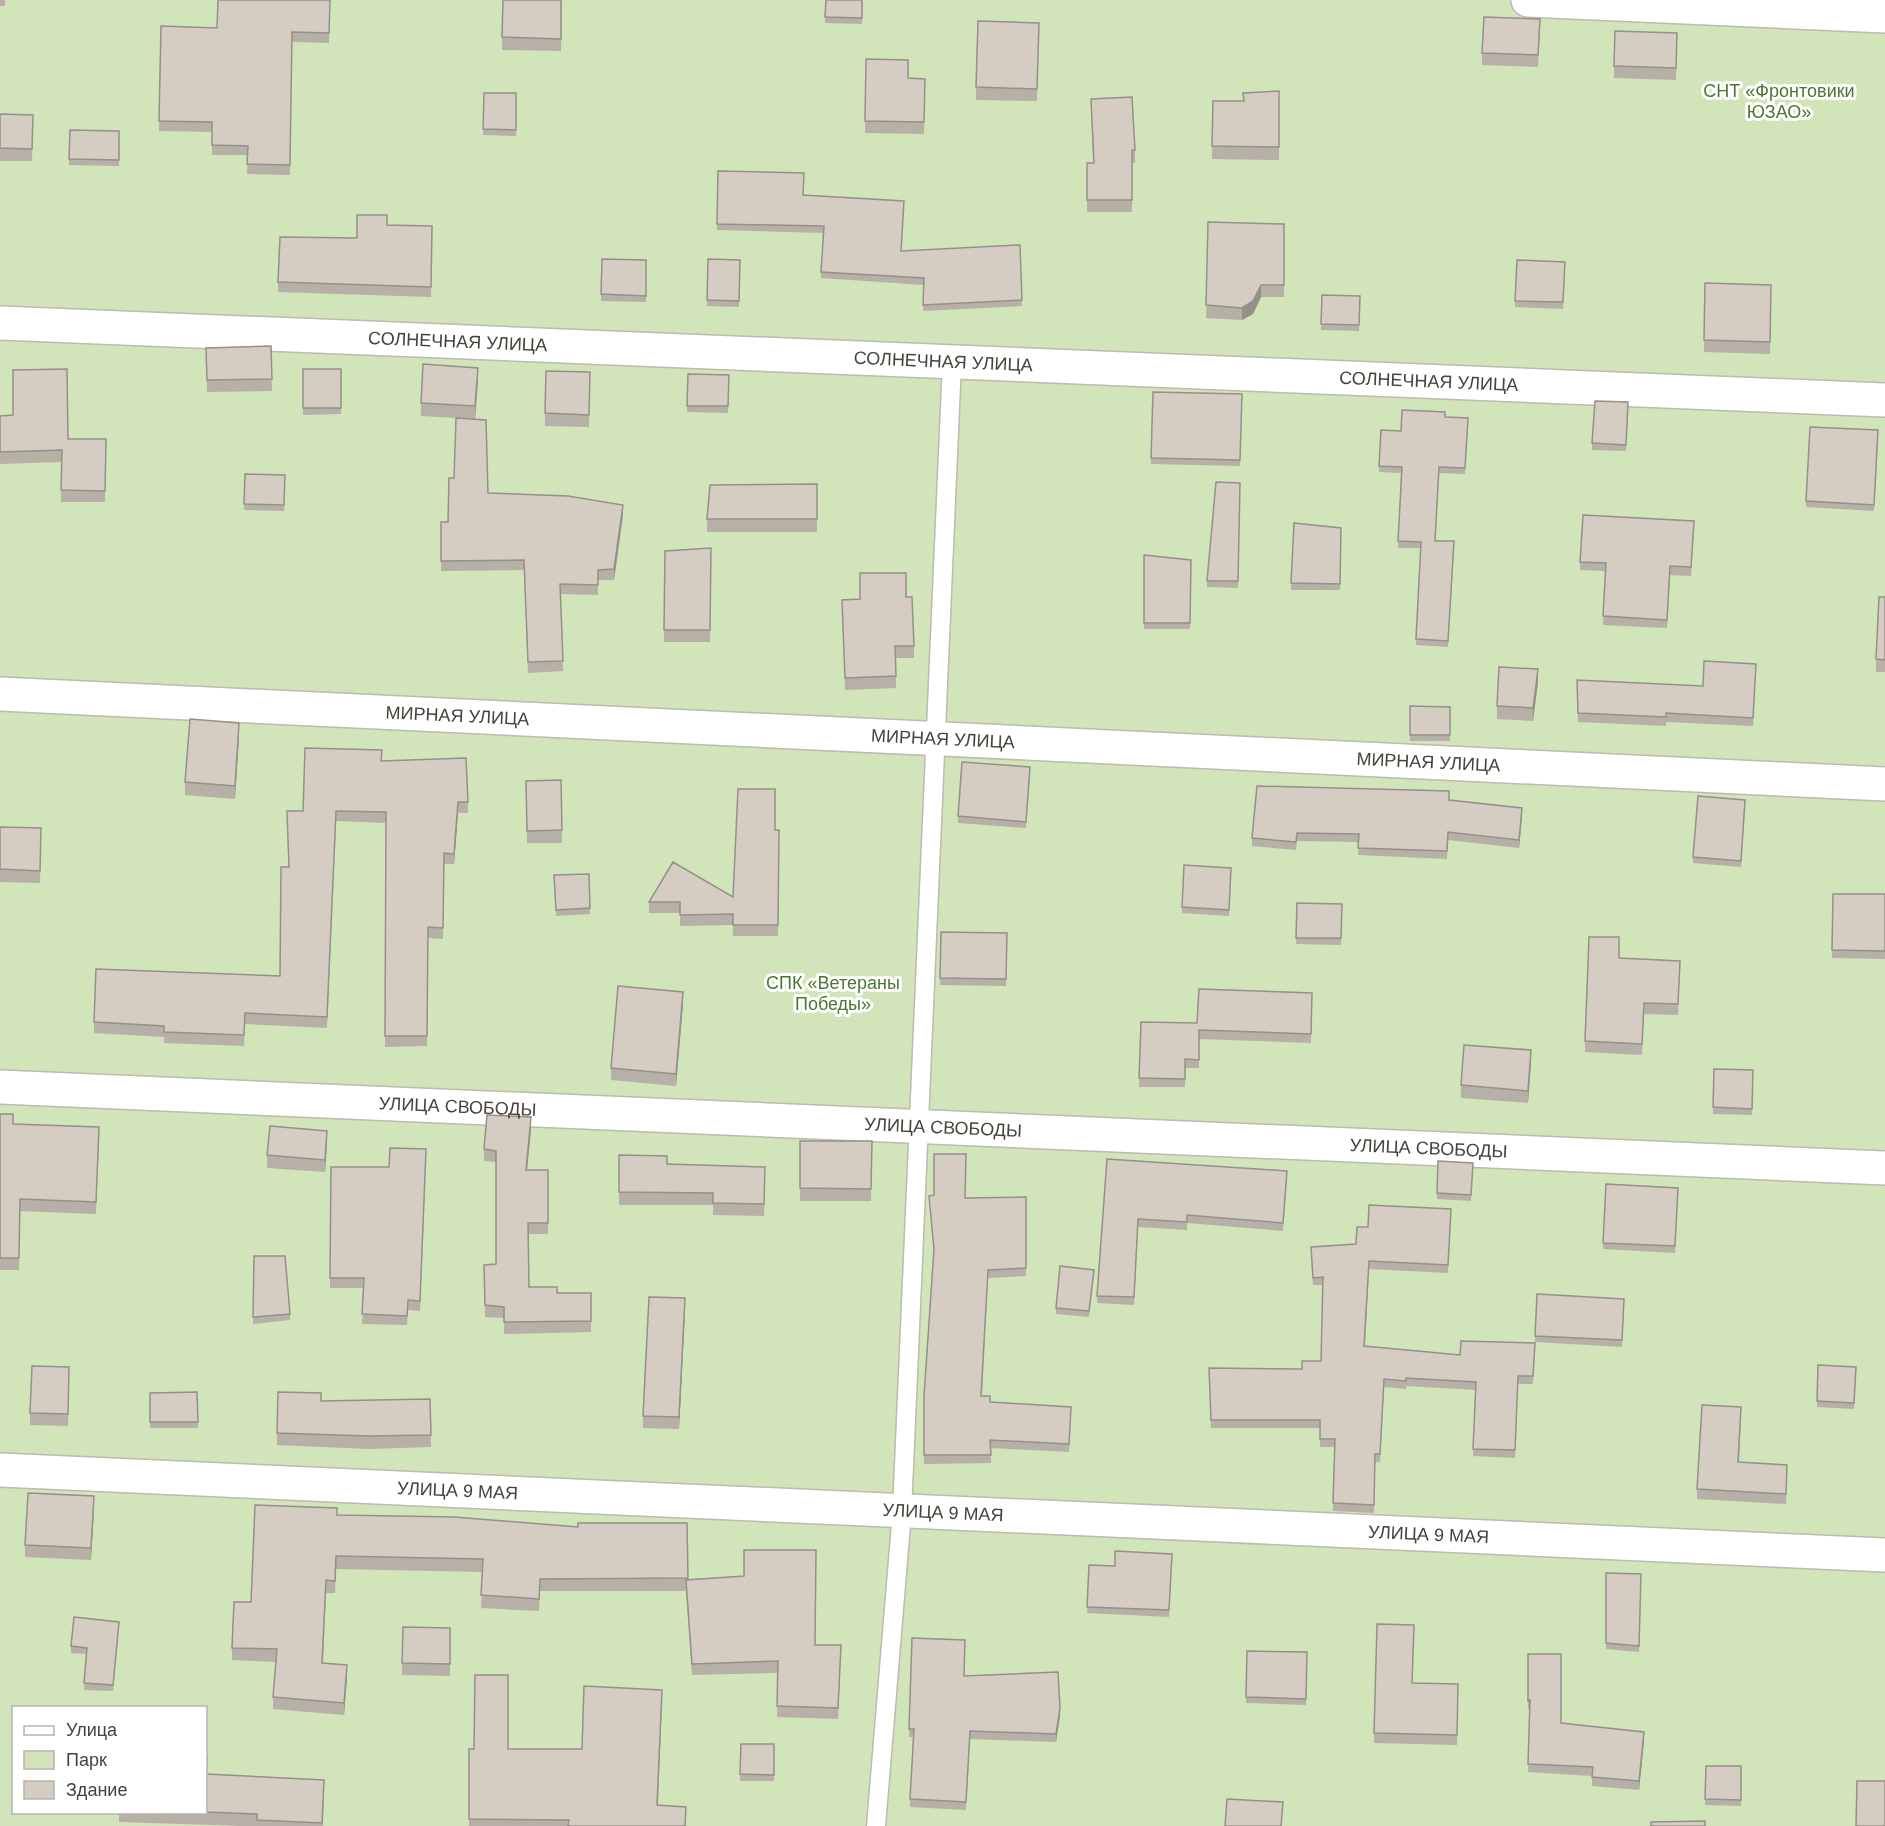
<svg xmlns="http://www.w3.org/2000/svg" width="1885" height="1826" viewBox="0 0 1885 1826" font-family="Arial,sans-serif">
<rect width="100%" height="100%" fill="#f4f2ec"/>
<path fill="#d2e4b9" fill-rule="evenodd" d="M 0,0 L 1885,0 L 1885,1826 L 0,1826 ZM 14,1708 L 206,1708 L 206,1812 L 14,1812 Z"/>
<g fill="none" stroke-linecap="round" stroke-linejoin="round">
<defs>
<path id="service" d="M 876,1826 L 902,1512 L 952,362"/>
<g id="minor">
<path d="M 1528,0 L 1885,16"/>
<path id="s1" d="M 0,323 L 1885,400"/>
<path id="s2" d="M 0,694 L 1885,784"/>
<path id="s3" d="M 0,1087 L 1885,1168"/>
<path id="s4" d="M 0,1470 L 1885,1555"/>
</g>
</defs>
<use href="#service" stroke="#bfb9af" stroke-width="21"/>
<use href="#minor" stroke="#bfb9af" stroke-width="36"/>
<use href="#service" stroke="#fff" stroke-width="18"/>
<use href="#minor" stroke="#fff" stroke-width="33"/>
</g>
<path fill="#b7b0a7" d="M 0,0 L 5,0 L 5,6 L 0,6 Z
M 330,0 L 329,43 L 292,42 L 290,175 L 247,174 L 248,155 L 212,155 L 212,132 L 159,131 L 161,26 L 217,28 Z
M 503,0 L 562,0 L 561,51 L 502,50 Z
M 826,0 L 863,0 L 862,24 L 825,23 Z
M 1039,23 L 1037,101 L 976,100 L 976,87 Z
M 1540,31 L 1538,67 L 1482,65 L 1482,53 Z
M 1677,33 L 1676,80 L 1614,78 L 1614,66 Z
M 866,59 L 908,78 L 925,79 L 924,134 L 865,133 Z
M 1279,91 L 1279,160 L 1212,159 L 1213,101 L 1243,101 L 1243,93 Z
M 484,93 L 516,93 L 516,136 L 483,135 Z
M 1091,99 L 1135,150 L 1135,163 L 1132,163 L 1132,212 L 1087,212 L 1087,163 L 1093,163 Z
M 0,114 L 33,115 L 32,161 L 0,161 Z
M 70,130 L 119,131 L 119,166 L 69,165 Z
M 718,171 L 803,195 L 901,251 L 1020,245 L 1022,306 L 923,311 L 924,285 L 821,278 L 823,233 L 717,230 Z
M 1208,222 L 1284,224 L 1284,297 L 1261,297 L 1253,314 L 1242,320 L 1206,318 Z
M 387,225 L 432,226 L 431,297 L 278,292 L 278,282 L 357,238 Z
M 602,259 L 646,260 L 646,302 L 601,301 Z
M 708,259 L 740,260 L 739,307 L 707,306 Z
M 1517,260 L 1565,262 L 1563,309 L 1515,307 Z
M 1322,295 L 1360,296 L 1359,331 L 1321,330 Z
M 1771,298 L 1770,354 L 1704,352 L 1704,340 Z
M 271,346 L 272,391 L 207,392 L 206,348 Z
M 303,369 L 341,369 L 341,414 L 303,415 Z
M 590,372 L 589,427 L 545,426 L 545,413 Z
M 688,374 L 729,375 L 728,413 L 687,412 Z
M 478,380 L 475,419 L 421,416 L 421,403 Z
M 1153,392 L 1242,394 L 1240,466 L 1151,464 Z
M 1628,408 L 1626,451 L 1592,450 L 1592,443 Z
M 13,415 L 68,439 L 106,439 L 105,502 L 61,502 L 61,462 L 0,464 L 0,416 Z
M 1445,417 L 1468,424 L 1465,474 L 1439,473 L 1435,541 L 1454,548 L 1448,647 L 1416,645 L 1421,548 L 1398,548 L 1401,473 L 1379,472 L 1381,430 L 1401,431 Z
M 1878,436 L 1874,511 L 1806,507 L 1806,501 Z
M 245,474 L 285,475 L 284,511 L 244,510 Z
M 1240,483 L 1238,588 L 1207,587 L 1207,581 Z
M 817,484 L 817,532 L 707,532 L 707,519 Z
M 488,493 L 623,515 L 614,580 L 598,580 L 598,595 L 560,594 L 563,671 L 528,673 L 524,570 L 441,571 L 441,522 L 448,522 Z
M 1294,523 L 1341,528 L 1340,590 L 1291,590 Z
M 1694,529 L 1691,576 L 1670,575 L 1667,628 L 1603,625 L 1605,571 L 1580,570 L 1580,562 Z
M 711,548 L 710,642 L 664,642 L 665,551 Z
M 1144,555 L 1191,560 L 1190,629 L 1144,629 Z
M 906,597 L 914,646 L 914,658 L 896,658 L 896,688 L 845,690 L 842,600 Z
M 1885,597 L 1885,672 L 1876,672 L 1876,659 Z
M 1756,664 L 1753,726 L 1666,722 L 1666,726 L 1578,722 L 1577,680 L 1703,686 Z
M 1538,682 L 1533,721 L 1497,719 L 1497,706 Z
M 1410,706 L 1450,707 L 1450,741 L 1410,741 Z
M 239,736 L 235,799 L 185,795 L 185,782 Z
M 382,761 L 468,802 L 468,813 L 458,813 L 454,864 L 444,864 L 443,939 L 428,938 L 427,1046 L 385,1047 L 386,823 L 336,821 L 327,1028 L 245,1024 L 244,1046 L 164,1043 L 164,1037 L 94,1033 L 94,1022 L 280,976 L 288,867 L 303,811 Z
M 1030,774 L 1026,828 L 958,823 L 958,816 Z
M 561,780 L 562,843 L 527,843 L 526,781 Z
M 1449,800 L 1522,816 L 1519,848 L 1448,840 L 1447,859 L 1358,855 L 1359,842 L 1297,841 L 1296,850 L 1252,846 L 1252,838 Z
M 1745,806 L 1741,867 L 1693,863 L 1693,857 Z
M 0,827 L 41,840 L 40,883 L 0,882 Z
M 775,830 L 779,830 L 778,936 L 733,936 L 733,925 L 680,926 L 680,913 L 649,913 L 649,902 L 733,897 Z
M 1231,868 L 1229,916 L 1182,913 L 1182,907 Z
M 589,874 L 590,914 L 556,916 L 554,875 Z
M 1833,894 L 1885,894 L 1885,959 L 1832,958 Z
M 1297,903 L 1342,904 L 1341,945 L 1296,944 Z
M 941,932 L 1007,933 L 1006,986 L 940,985 Z
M 1619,958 L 1680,961 L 1678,1015 L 1644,1014 L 1642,1055 L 1585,1052 L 1585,1041 Z
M 1312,993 L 1311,1043 L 1199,1039 L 1199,1068 L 1185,1068 L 1185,1087 L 1139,1087 L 1141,1022 L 1197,1023 Z
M 683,1004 L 676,1086 L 611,1080 L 611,1068 Z
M 1531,1062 L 1528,1103 L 1461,1098 L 1461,1085 Z
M 1714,1069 L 1753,1070 L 1752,1115 L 1713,1114 Z
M 0,1114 L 13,1124 L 99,1139 L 96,1214 L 20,1211 L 19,1270 L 0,1270 Z
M 531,1129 L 527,1170 L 548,1170 L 548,1234 L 528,1234 L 529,1287 L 557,1293 L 591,1293 L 591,1332 L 504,1334 L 504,1318 L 485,1317 L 484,1265 L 496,1264 L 496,1162 L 484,1161 L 484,1149 Z
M 800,1141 L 872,1141 L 871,1201 L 800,1201 Z
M 327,1144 L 325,1172 L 267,1168 L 267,1155 Z
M 619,1155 L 765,1179 L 764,1216 L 713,1215 L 713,1205 L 619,1205 Z
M 426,1159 L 420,1311 L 408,1310 L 407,1325 L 362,1324 L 364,1288 L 330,1288 L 331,1167 L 389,1167 Z
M 1107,1159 L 1287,1179 L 1283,1231 L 1187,1223 L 1187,1230 L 1138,1227 L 1134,1305 L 1097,1303 Z
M 1438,1161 L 1473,1163 L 1471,1201 L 1437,1199 Z
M 1606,1184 L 1678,1188 L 1675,1253 L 1603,1249 Z
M 929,1196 L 965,1198 L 1026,1197 L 1026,1276 L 988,1278 L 982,1396 L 990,1402 L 1071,1416 L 1069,1452 L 991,1448 L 991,1463 L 924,1464 L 924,1396 L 934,1254 Z
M 1451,1209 L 1448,1273 L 1369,1269 L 1365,1346 L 1460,1355 L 1535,1350 L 1533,1384 L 1518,1384 L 1515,1458 L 1473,1456 L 1476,1390 L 1406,1386 L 1406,1389 L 1384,1387 L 1380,1462 L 1375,1462 L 1374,1513 L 1333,1511 L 1335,1447 L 1320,1447 L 1320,1428 L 1211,1428 L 1209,1368 L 1302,1369 L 1321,1361 L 1323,1285 L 1313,1285 L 1311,1254 L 1356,1244 L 1368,1227 Z
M 254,1256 L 290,1314 L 290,1320 L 253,1324 Z
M 1094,1276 L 1089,1317 L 1056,1314 L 1056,1308 Z
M 1624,1305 L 1622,1347 L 1535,1342 L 1535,1336 Z
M 685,1310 L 679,1429 L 643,1428 L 643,1416 Z
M 1818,1365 L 1856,1373 L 1854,1409 L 1817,1407 Z
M 69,1380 L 68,1426 L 30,1425 L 30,1413 Z
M 197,1392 L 198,1428 L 150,1428 L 150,1393 Z
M 430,1399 L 431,1447 L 369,1449 L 277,1445 L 277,1433 L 321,1401 Z
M 1741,1416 L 1739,1462 L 1787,1474 L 1786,1504 L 1697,1499 L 1697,1489 Z
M 94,1508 L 91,1560 L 25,1557 L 25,1545 Z
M 337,1515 L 578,1527 L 687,1523 L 688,1580 L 815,1645 L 841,1645 L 838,1719 L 777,1717 L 778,1673 L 692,1675 L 686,1591 L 540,1591 L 539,1611 L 481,1608 L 483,1572 L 336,1569 L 335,1593 L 326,1593 L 323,1663 L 347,1678 L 344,1715 L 273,1709 L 273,1697 L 276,1662 L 232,1660 L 232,1648 L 251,1602 Z
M 1172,1554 L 1169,1617 L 1087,1613 L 1089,1565 L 1115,1566 Z
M 1606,1573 L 1641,1574 L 1639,1652 L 1606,1649 Z
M 1377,1624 L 1412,1683 L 1458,1684 L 1457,1745 L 1374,1743 Z
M 403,1627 L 450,1628 L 450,1676 L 402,1675 Z
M 119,1628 L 113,1691 L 84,1690 L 86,1654 L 71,1653 L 71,1646 Z
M 912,1638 L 964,1676 L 1060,1716 L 1056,1742 L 970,1739 L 966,1810 L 910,1807 L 913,1737 L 909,1737 Z
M 1247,1651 L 1307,1652 L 1306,1705 L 1246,1703 Z
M 1528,1654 L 1561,1723 L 1644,1741 L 1639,1790 L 1592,1786 L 1592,1776 L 1528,1772 L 1530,1709 L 1528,1709 Z
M 662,1700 L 658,1806 L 686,1807 L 686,1826 L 469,1826 L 469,1749 L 582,1749 Z
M 741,1744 L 774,1744 L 774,1781 L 740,1781 Z
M 1706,1766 L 1741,1766 L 1741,1806 L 1705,1805 Z
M 207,1774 L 324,1793 L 323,1826 L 243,1826 L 119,1822 L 119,1812 L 206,1812 Z"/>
<path fill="#959088" d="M 1261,285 L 1261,297 L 1253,314 L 1242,320 L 1242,308 Z
M 478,368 L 478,380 L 475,419 L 475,406 Z
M 623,505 L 623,515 L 614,580 L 614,569 Z
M 1538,669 L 1538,682 L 1533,721 L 1533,708 Z
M 239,723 L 239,736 L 235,799 L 235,786 Z
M 458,802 L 458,813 L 454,864 L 454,854 Z
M 1522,808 L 1522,816 L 1519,848 L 1519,840 Z
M 683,992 L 683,1004 L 676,1086 L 676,1074 Z
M 1531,1050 L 1531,1062 L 1528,1103 L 1528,1091 Z
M 531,1117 L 531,1129 L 526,1181 L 526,1170 Z
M 327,1131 L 327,1144 L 325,1172 L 325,1160 Z
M 685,1298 L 685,1310 L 679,1429 L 679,1417 Z
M 94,1496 L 94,1508 L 91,1560 L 91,1548 Z
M 347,1665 L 347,1678 L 344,1715 L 344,1703 Z
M 1060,1708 L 1060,1716 L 1056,1742 L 1056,1734 Z
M 1644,1732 L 1644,1741 L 1639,1790 L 1639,1781 Z"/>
<path fill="#d5cdc2" stroke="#959088" stroke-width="1.5" d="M 218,0 L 330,0 L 329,33 L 292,32 L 290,165 L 247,164 L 248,146 L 212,145 L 212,122 L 159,121 L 161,26 L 217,28 Z
M 503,0 L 561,0 L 561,39 L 502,37 Z
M 826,0 L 862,0 L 862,18 L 825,17 Z
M 1484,17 L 1540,19 L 1538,55 L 1482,53 Z
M 978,21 L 1039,23 L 1037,89 L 976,87 Z
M 1615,31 L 1677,33 L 1676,68 L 1614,66 Z
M 866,59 L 908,60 L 908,78 L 925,79 L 924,122 L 865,121 Z
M 1279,91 L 1279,147 L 1212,146 L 1213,101 L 1244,101 L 1243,93 Z
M 484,93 L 516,93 L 516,130 L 483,129 Z
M 1132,97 L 1135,150 L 1132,150 L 1132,200 L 1087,200 L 1087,163 L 1094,163 L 1091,99 Z
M 0,114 L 33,115 L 32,149 L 0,148 Z
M 70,130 L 119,131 L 119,160 L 69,159 Z
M 718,171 L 804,173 L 803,195 L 904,201 L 901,251 L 1020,245 L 1022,300 L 923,305 L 924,278 L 821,272 L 824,226 L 717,224 Z
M 357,215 L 387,215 L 387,225 L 432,226 L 431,287 L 278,282 L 280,237 L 357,238 Z
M 1208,222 L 1284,224 L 1284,285 L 1261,285 L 1253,301 L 1242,308 L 1206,305 Z
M 602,259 L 646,260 L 646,296 L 601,294 Z
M 708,259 L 740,260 L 739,301 L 707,300 Z
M 1517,260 L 1565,262 L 1563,302 L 1515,301 Z
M 1705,283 L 1771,285 L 1770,342 L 1704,340 Z
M 1322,295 L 1360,296 L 1359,325 L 1321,324 Z
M 271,346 L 272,379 L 207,380 L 206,348 Z
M 423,364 L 478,368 L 475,406 L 421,403 Z
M 67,369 L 68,439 L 106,439 L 105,491 L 61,490 L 62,450 L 0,452 L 0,416 L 13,415 L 13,370 Z
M 303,369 L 341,369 L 341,408 L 303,408 Z
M 546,371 L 590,372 L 589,415 L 545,413 Z
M 688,374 L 729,375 L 728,406 L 687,406 Z
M 1153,392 L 1242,394 L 1240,460 L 1151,458 Z
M 1595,401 L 1628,402 L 1626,445 L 1592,443 Z
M 1402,410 L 1445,412 L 1445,417 L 1468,418 L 1465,468 L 1439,467 L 1435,541 L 1454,541 L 1448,641 L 1416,639 L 1421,542 L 1398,541 L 1402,467 L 1379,466 L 1381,430 L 1401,431 Z
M 456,418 L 486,420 L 488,493 L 568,496 L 623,505 L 614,569 L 598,570 L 598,585 L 560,584 L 563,661 L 528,662 L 524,560 L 441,561 L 441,522 L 448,522 L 449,478 L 454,478 Z
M 1810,427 L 1878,430 L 1874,505 L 1806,501 Z
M 245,474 L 285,475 L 284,505 L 244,504 Z
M 1216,482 L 1240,483 L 1238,581 L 1207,581 Z
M 817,484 L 817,519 L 707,519 L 710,485 Z
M 1583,515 L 1694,521 L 1691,567 L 1670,566 L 1667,620 L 1603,616 L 1606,563 L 1580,562 Z
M 1294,523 L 1341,528 L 1340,584 L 1291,583 Z
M 711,548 L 710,630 L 664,630 L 665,551 Z
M 1144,555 L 1191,560 L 1190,623 L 1144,623 Z
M 860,573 L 906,573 L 906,597 L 912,597 L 914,646 L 895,646 L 896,676 L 845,678 L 842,600 L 860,599 Z
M 1879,597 L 1885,597 L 1885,660 L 1876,659 Z
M 1704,661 L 1756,664 L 1753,718 L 1666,713 L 1666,717 L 1578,713 L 1577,680 L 1703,686 Z
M 1499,667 L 1538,669 L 1533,708 L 1497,706 Z
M 1410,706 L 1450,707 L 1450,735 L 1410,735 Z
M 190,719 L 239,723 L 235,786 L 185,782 Z
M 305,748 L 382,750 L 381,761 L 466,758 L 468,802 L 458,802 L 454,854 L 444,853 L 443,928 L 428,927 L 427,1036 L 385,1036 L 386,812 L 336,811 L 327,1017 L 245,1013 L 244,1035 L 164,1032 L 164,1026 L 94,1022 L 96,969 L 280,976 L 281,867 L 289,867 L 287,811 L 303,811 Z
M 962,762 L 1030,767 L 1026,822 L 958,816 Z
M 561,780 L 562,830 L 527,831 L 526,781 Z
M 1257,786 L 1449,791 L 1449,800 L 1522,808 L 1519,840 L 1448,832 L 1447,851 L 1358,848 L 1359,834 L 1297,833 L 1296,842 L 1252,838 Z
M 738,789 L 775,789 L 775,830 L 779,830 L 778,925 L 733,925 L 733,914 L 680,915 L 680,902 L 649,902 L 673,862 L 733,897 Z
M 1698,796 L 1745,800 L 1741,861 L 1693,857 Z
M 0,827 L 41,828 L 40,871 L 0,869 Z
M 1184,865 L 1231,868 L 1229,910 L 1182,907 Z
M 589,874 L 590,908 L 556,910 L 554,875 Z
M 1833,894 L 1885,894 L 1885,951 L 1832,950 Z
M 1297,903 L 1342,904 L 1341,938 L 1296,938 Z
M 941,932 L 1007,933 L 1006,979 L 940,978 Z
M 1589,937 L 1619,937 L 1619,958 L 1680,961 L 1678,1004 L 1644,1003 L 1642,1044 L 1585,1041 Z
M 618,986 L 683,992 L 676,1074 L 611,1068 Z
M 1199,989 L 1312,993 L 1311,1034 L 1199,1030 L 1199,1060 L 1185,1059 L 1185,1079 L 1139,1078 L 1141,1022 L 1197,1023 Z
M 1464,1045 L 1531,1050 L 1528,1091 L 1461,1085 Z
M 1714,1069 L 1753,1070 L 1752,1109 L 1713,1107 Z
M 0,1114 L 13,1114 L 13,1124 L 99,1127 L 96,1202 L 20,1199 L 19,1258 L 0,1258 Z
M 487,1115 L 531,1117 L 526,1170 L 548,1170 L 548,1223 L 528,1223 L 529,1287 L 557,1287 L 557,1293 L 591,1293 L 591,1321 L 504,1322 L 504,1307 L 485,1305 L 484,1265 L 496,1264 L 496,1151 L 484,1149 Z
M 270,1126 L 327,1131 L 325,1160 L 267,1155 Z
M 800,1141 L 872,1141 L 871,1189 L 800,1188 Z
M 390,1148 L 426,1149 L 420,1301 L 408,1300 L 407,1316 L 362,1314 L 364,1278 L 330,1278 L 331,1167 L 389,1167 Z
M 934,1154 L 966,1154 L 965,1198 L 1026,1197 L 1026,1268 L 988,1270 L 981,1396 L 990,1396 L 990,1402 L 1071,1407 L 1069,1444 L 990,1440 L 991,1455 L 924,1455 L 924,1396 L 934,1249 L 929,1196 L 934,1195 Z
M 619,1155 L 667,1156 L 667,1164 L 765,1167 L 764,1204 L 713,1203 L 713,1193 L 619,1192 Z
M 1107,1159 L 1287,1171 L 1283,1223 L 1187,1215 L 1187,1222 L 1138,1219 L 1134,1297 L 1097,1296 Z
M 1438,1161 L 1473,1163 L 1471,1195 L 1437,1193 Z
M 1606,1184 L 1678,1188 L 1675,1246 L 1603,1243 Z
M 1369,1205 L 1451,1209 L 1448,1265 L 1369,1261 L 1364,1346 L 1460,1355 L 1461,1341 L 1535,1343 L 1533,1376 L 1518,1376 L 1515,1450 L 1473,1449 L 1476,1382 L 1406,1378 L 1406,1381 L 1384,1379 L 1380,1454 L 1375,1454 L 1374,1505 L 1333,1503 L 1335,1439 L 1320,1439 L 1320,1420 L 1211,1420 L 1209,1368 L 1302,1369 L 1302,1361 L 1321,1361 L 1323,1277 L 1313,1278 L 1311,1247 L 1356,1244 L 1357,1227 L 1368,1227 Z
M 254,1256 L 285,1256 L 290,1314 L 253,1317 Z
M 1060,1266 L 1094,1270 L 1089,1311 L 1056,1308 Z
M 1537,1294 L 1624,1299 L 1622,1340 L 1535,1336 Z
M 649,1297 L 685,1298 L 679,1417 L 643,1416 Z
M 1818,1365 L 1856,1367 L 1854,1403 L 1817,1401 Z
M 32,1366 L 69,1367 L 68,1414 L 30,1413 Z
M 197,1392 L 198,1422 L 150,1422 L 150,1393 Z
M 278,1392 L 321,1393 L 321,1401 L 430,1399 L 431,1435 L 369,1436 L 277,1433 Z
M 1702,1405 L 1741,1407 L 1738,1462 L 1787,1465 L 1786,1494 L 1697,1489 Z
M 28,1493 L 94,1496 L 91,1548 L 25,1545 Z
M 255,1505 L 337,1508 L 337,1515 L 454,1517 L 578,1527 L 578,1523 L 687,1523 L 688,1578 L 540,1579 L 539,1599 L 481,1595 L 483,1559 L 336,1556 L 335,1581 L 326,1580 L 322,1663 L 347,1665 L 344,1703 L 273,1697 L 277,1649 L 232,1648 L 234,1602 L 251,1602 Z
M 744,1550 L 816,1550 L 815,1645 L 841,1645 L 838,1708 L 777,1706 L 778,1661 L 692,1664 L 686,1580 L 744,1576 Z
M 1115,1551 L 1172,1554 L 1169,1610 L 1087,1607 L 1089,1565 L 1115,1566 Z
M 1606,1573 L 1641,1574 L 1639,1646 L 1606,1643 Z
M 74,1617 L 119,1622 L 113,1685 L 84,1683 L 87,1648 L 71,1646 Z
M 1377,1624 L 1414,1625 L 1412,1683 L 1458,1684 L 1457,1735 L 1374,1733 Z
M 403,1627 L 450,1628 L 450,1664 L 402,1663 Z
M 912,1638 L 965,1640 L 964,1676 L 1058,1672 L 1060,1708 L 1056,1734 L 970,1731 L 966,1802 L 910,1799 L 914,1729 L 909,1729 Z
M 1247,1651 L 1307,1652 L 1306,1699 L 1246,1697 Z
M 1528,1654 L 1561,1654 L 1561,1723 L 1644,1732 L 1639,1781 L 1592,1777 L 1593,1767 L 1528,1764 L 1530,1700 L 1528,1701 Z
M 475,1675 L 508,1675 L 508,1749 L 582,1749 L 584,1686 L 662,1690 L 657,1805 L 686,1807 L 685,1826 L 568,1826 L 569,1820 L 469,1819 L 469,1749 L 474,1749 Z
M 741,1744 L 774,1744 L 774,1775 L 740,1774 Z
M 206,1757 L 207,1757 L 206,1774 L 324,1780 L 322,1823 L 257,1820 L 257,1814 L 206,1812 Z
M 1706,1766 L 1741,1766 L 1741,1800 L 1705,1799 Z
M 1857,1781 L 1885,1781 L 1885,1826 L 1856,1826 Z
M 1227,1799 L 1283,1802 L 1281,1826 L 1225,1826 Z
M 1705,1821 L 1705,1826 L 1651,1826 L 1651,1822 Z"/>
<g text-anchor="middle" stroke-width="6" stroke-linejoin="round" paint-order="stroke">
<g font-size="18" fill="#4d7632" stroke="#fff">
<text x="1779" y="97">СНТ «Фронтовики<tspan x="1779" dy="21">ЮЗАО»</tspan></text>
<text x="833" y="989">СПК «Ветераны<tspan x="833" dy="21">Победы»</tspan></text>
</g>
<g font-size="18" fill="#48423a" stroke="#fff">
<text dy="6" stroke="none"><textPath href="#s1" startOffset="458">СОЛНЕЧНАЯ УЛИЦА</textPath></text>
<text dy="6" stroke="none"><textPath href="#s1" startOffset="944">СОЛНЕЧНАЯ УЛИЦА</textPath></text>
<text dy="6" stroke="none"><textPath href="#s1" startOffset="1430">СОЛНЕЧНАЯ УЛИЦА</textPath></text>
<text dy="6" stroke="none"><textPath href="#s2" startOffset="458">МИРНАЯ УЛИЦА</textPath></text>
<text dy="6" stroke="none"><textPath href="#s2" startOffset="944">МИРНАЯ УЛИЦА</textPath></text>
<text dy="6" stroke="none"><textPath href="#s2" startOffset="1430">МИРНАЯ УЛИЦА</textPath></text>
<text dy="6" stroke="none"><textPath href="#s3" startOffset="458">УЛИЦА СВОБОДЫ</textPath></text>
<text dy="6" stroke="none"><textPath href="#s3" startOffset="944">УЛИЦА СВОБОДЫ</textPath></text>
<text dy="6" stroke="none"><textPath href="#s3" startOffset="1430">УЛИЦА СВОБОДЫ</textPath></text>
<text dy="6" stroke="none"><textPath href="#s4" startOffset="458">УЛИЦА 9 МАЯ</textPath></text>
<text dy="6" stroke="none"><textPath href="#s4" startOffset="944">УЛИЦА 9 МАЯ</textPath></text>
<text dy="6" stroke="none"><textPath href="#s4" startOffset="1430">УЛИЦА 9 МАЯ</textPath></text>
</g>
</g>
<rect x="12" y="1706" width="195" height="108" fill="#ffffff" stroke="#b6b3b0" stroke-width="1.5"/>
<rect x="24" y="1726" width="30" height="9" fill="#ffffff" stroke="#b6b3b0" stroke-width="1.5"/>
<text x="66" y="1736" font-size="18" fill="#48423a">Улица</text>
<rect x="24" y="1751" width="30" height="18" fill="#d2e4b9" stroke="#b6b3b0" stroke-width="1.5"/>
<text x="66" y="1766" font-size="18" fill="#48423a">Парк</text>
<rect x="24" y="1781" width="30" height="18" fill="#d5cdc2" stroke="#b6b3b0" stroke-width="1.5"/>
<text x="66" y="1796" font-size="18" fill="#48423a">Здание</text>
</svg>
